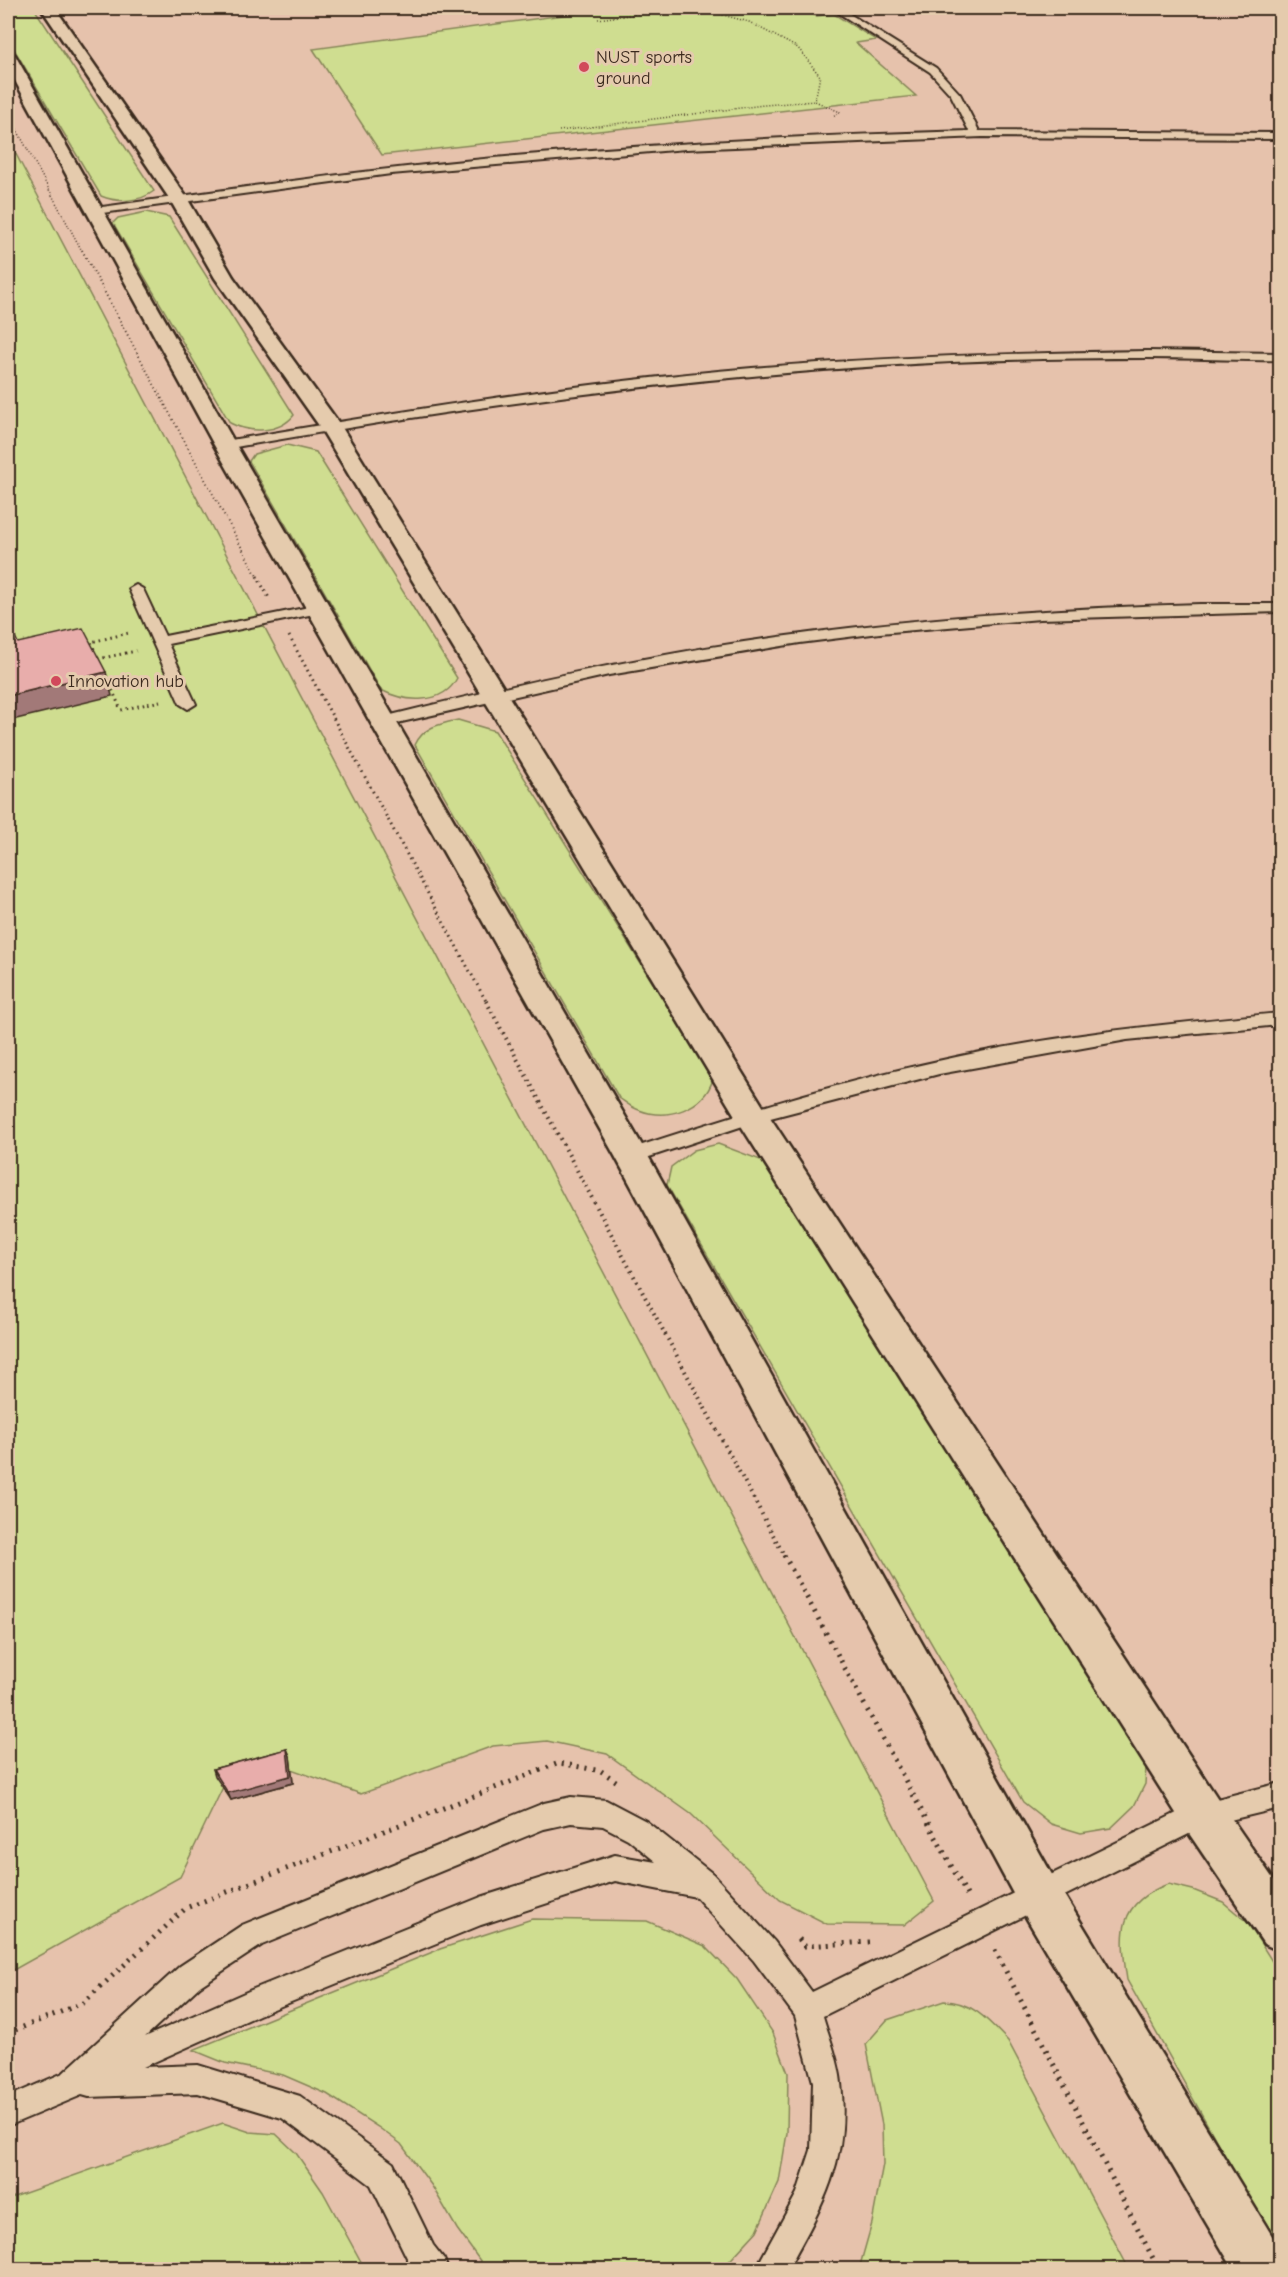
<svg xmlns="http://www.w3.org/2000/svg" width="1288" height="2277" viewBox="0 0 1288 2277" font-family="'Comic Neue',sans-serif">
<rect width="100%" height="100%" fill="#e5cbad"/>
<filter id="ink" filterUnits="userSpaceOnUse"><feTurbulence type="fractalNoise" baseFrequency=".0167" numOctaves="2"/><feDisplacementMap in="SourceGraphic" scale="12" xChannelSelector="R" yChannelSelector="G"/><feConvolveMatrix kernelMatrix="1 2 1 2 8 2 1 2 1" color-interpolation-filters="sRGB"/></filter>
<g filter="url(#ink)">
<path fill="#e6c2ac" d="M 8,8 L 1280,8 L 1280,2269 L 8,2269 Z"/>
<path fill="#cfdd90" stroke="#858457" stroke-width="1.5" d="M 8,8 L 34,8 L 154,191 C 140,202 118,203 101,196 L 8,39 Z
M 614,8 L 802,8 L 816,16 L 834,14 L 876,40 L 856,43 L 916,96 L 382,155 L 313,49 Z
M 8,139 L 934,1901 L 904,1925 L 827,1924 L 780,1900 L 691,1814 L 607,1754 L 547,1741 L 493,1746 L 361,1794 L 291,1769 L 288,1757 L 223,1787 L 180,1877 L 8,1973 Z
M 146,212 L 169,217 L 294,415 C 279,434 249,433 230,423 L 113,223 L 118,218 Z
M 287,445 L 316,452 L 321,460 L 457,678 C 443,706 404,702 381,690 L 249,461 L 254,454 Z
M 458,720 L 495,731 L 713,1079 C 704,1109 667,1121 639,1110 C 632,1108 625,1102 619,1098 L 415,745 C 423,727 439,724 458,720 Z
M 718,1144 L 766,1162 L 1146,1767 L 1145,1784 L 1134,1806 L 1111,1828 L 1081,1833 L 1051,1824 L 1023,1802 L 667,1185 L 671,1167 L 694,1150 Z
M 1168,1884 L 1193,1890 L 1223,1902 L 1248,1923 L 1280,1974 L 1280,2255 L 1127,1980 C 1120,1933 1117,1903 1168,1884 Z
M 532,1919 L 647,1921 L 705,1946 L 737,1979 L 773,2033 L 788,2073 L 787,2133 L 779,2182 L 757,2231 L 722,2269 L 486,2269 L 457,2229 L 432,2186 L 401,2144 L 378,2127 L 327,2094 L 283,2075 L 225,2063 L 193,2050 L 440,1949 Z
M 944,2001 C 972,2001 989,2021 1008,2041 L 1129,2269 L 859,2269 L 872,2223 L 883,2164 L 882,2125 L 866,2044 L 887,2020 Z
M 223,2123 L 250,2132 L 276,2134 L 296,2153 L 323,2192 L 365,2269 L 8,2269 L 8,2199 Z"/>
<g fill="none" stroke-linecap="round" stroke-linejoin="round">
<defs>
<path id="lane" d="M 831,8 L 840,8 L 936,68 L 960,94 L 979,131 L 1280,133 L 1280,139 L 982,137 L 686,149 L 391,174 L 95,214 L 90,211 L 95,208 C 243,187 391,166 540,154 C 683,142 826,135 969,131 L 951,95 L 930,72 Z
M 1148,351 L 1280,353 L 1280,360 C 1236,361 1192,358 1147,358 C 1058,358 969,360 881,366 C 660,380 442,410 225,449 L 219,445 L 225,441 C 400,411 575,383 752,368 C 883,357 1015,353 1148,351 Z
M 136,585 L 143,589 L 165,636 L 319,605 L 326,609 L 319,613 L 168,644 L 196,704 L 188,709 L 180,704 L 129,589 Z
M 1200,604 L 1280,604 L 1280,612 L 1040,619 L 880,633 L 800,643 L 609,675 L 384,726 L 376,721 L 379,718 C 518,683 659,652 802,634 C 934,616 1067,608 1200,604 Z
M 1280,1013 L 1280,1025 L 1127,1040 L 939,1074 L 755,1122 L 631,1163 L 624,1161 L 621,1156 L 624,1151 C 728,1117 832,1084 938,1061 C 1051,1035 1166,1024 1280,1013 Z
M 1280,1783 L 1280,1808 L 1205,1826 L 823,2016 C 829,2037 839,2061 841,2083 C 850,2159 823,2206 787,2270 L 755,2270 L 797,2193 L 811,2150 L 813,2082 L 795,2016 L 754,1961 L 696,1897 L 615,1881 L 481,1925 L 259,2015 L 143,2067 L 198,2065 L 300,2096 L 393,2163 L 433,2245 L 444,2259 L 448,2270 L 413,2270 L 371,2185 L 282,2118 L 198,2093 L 89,2097 L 82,2095 L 8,2126 L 8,2097 L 63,2073 L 180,1966 L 242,1925 L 544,1803 L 571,1797 L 606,1800 L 646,1821 L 713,1874 L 774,1941 L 812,1992 L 1193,1805 ZM 571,1823 L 603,1826 L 628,1839 L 656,1862 L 615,1855 L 481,1897 L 251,1990 L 145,2037 L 200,1986 L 262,1945 L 544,1829 Z"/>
<path id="street" d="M 41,8 L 55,8 L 187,198 L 233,277 L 341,426 L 764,1108 L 1218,1799 L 1280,1889 L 1280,1951 L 1264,1944 L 1186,1829 L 740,1124 L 320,427 L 215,278 L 169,198 Z
M 8,51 L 15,55 L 236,445 L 643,1147 L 1055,1880 L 1280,2249 L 1280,2270 L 1234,2270 L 1023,1912 L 615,1156 L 214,445 L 8,68 Z"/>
</defs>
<use href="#lane" stroke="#3b2a1e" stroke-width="4"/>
<use href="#street" stroke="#3b2a1e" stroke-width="5"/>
<path stroke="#3b2a1e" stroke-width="1.5" stroke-dasharray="1 2" stroke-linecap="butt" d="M 598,19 L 676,9 L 701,9 L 749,22 L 798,48 L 820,76 L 815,101
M 8,113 L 82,251
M 559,131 L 764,105 L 815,101 L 840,112 L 833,116"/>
<path stroke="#3b2a1e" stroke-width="2" stroke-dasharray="1 3" stroke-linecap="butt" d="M 82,250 L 258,578"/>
<path stroke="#3b2a1e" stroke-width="3" stroke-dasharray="1.5 4" stroke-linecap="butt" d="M 257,576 L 269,598
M 289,636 L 487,1003
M 94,649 L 91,642 L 129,633
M 98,659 L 136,651
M 108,680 L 121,710 L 160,701"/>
<path stroke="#3b2a1e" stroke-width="4" stroke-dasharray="1.5 4.5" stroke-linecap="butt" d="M 486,1001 L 785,1557"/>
<path stroke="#3b2a1e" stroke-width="5" stroke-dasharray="2 6" stroke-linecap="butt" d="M 784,1555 L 967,1895
M 799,1939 L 805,1946 L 869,1942
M 995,1950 L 1159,2270
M 8,2033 L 83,2003 L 186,1908 L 559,1763 L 601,1771 L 619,1783"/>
<use href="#lane" fill="#e5cbad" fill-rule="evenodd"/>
<use href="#street" fill="#e5cbad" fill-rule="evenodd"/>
</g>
<path fill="#c89593" stroke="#3b2a1e" stroke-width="1.5" d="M 287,1749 L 290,1756 L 293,1783 L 231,1800 L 215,1776 L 213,1769 Z"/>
<path fill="#a27978" stroke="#3b2a1e" stroke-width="1.5" d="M 106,672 L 112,696 L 8,721 L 8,696 Z
M 287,1749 L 290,1756 L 293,1783 L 231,1800 L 228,1793 Z"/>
<path fill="#e8adab" stroke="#3b2a1e" stroke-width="1.5" d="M 10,626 L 18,643 L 83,628 L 106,672 L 8,696 L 8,627 Z
M 287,1749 L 290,1776 L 228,1793 L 213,1769 Z"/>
</g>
<g fill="#d1495b" stroke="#e5cbad" stroke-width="2">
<circle cx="584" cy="67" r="6"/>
<circle cx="56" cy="681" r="6"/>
</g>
<g text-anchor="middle" stroke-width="6" stroke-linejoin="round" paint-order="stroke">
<g font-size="18" fill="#3b2a1e" stroke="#e5cbad" text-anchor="start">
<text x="596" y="63">NUST sports<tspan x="596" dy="21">ground</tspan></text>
<text x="68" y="687">Innovation hub</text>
</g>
</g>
<rect width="1288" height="2277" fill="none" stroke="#e5cbad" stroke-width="30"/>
<rect x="15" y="15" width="1258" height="2247" fill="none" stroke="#3b2a1e" stroke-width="2" filter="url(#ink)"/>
</svg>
